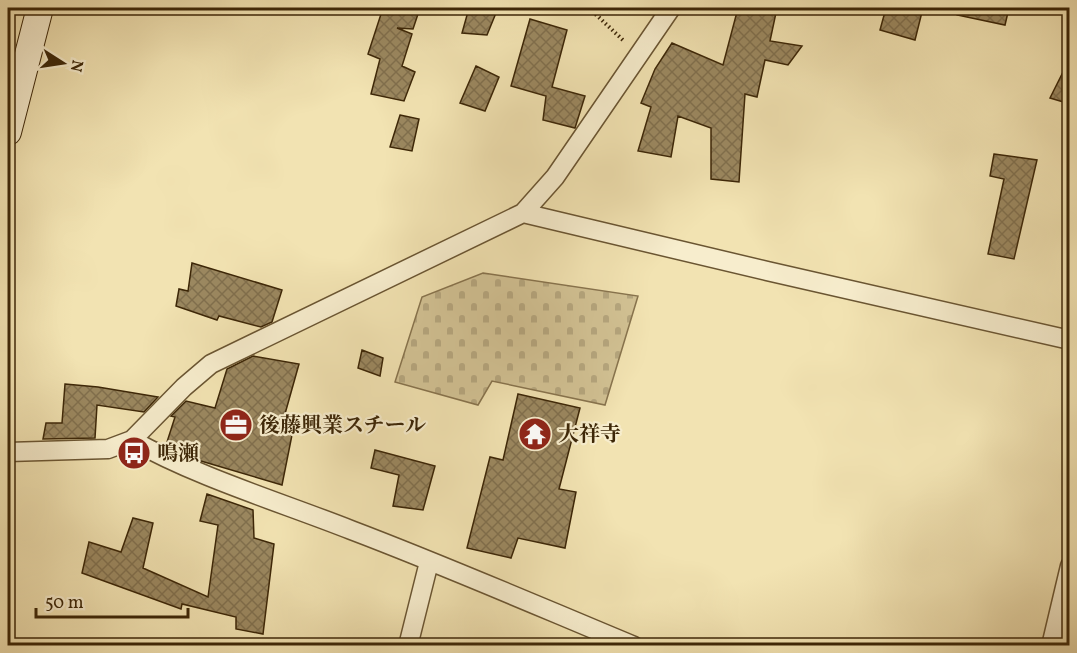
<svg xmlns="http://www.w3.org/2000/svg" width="1077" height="653" viewBox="0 0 1077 653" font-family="Vollkorn,'Noto Serif JP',serif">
<defs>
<pattern id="cemetery-stones" width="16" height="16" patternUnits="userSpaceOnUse" patternTransform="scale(1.5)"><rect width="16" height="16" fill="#d3c395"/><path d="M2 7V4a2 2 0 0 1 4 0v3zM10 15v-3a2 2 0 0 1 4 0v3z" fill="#b6a77f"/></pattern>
<pattern id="building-cross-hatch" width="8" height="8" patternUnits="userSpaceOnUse" patternTransform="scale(1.5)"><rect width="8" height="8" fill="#9b8860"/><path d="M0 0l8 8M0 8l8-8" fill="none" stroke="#806f4d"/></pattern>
</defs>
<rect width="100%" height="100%" fill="#f2e3b2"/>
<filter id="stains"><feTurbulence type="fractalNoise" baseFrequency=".00333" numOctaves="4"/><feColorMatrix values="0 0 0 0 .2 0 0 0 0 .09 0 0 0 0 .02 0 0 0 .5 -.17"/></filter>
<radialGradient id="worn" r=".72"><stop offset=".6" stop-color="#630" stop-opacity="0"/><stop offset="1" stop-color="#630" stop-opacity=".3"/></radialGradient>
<path fill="url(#cemetery-stones)" stroke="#88744e" stroke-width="1.5" d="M 483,273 L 638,296 L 605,405 L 492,381 L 478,405 L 395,382 L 422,297 Z"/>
<path fill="url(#building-cross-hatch)" stroke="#3c2607" stroke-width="1.5" d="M 383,8 L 420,8 L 413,29 L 397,28 L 412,34 L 402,66 L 415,72 L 404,101 L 371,94 L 380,59 L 368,54 Z
M 469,8 L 498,8 L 487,35 L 462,33 Z
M 738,8 L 777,8 L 770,41 L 802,46 L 788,65 L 765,60 L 757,97 L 745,94 L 739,182 L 711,179 L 711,128 L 678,116 L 671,157 L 638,151 L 651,107 L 641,103 L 655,69 L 672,43 L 723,65 Z
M 886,8 L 923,8 L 915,40 L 880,30 Z
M 957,8 L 1009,8 L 1005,25 L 957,15 Z
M 530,19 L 567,30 L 552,87 L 585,96 L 575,128 L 543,120 L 546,96 L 511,86 Z
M 1070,58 L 1070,104 L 1050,98 Z
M 476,66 L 499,77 L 485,111 L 460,103 Z
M 400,115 L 419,119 L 412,151 L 390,147 Z
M 994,154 L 1037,160 L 1014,259 L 988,254 L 1004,179 L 990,176 Z
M 192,263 L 282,290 L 272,322 L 261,327 L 219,316 L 217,320 L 176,306 L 179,289 L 188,291 Z
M 362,350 L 383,358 L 380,376 L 358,368 Z
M 253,356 L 299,364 L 283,421 L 293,430 L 282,485 L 201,461 L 166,445 L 175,417 L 171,416 L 186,401 L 215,408 L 227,369 Z
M 65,384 L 98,387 L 158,397 L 144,412 L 97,405 L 95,438 L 43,439 L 46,423 L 62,423 Z
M 518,394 L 580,408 L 559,489 L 576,492 L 565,548 L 518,538 L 511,558 L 467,548 L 490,457 L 503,460 Z
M 375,450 L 435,466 L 423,510 L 393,506 L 399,475 L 371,468 Z
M 207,494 L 253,510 L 254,538 L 274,544 L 263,634 L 236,629 L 236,617 L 182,604 L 181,609 L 82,573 L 89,542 L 121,552 L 133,518 L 153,523 L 143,568 L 208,597 L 218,525 L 200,521 Z"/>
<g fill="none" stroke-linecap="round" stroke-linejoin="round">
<defs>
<path id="minor" d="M 523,213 L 767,271 L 1070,340
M 132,440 C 197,477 280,502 351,530 C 446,566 540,607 634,646
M 8,452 L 108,449 L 132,440 L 184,387 L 211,364 L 523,213 L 555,177 L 671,8
M 408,646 L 429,562
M 1051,646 L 1070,566"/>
<path id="secondary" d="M 8,132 L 40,8"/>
</defs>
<use href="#minor" stroke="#6a5532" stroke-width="21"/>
<use href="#secondary" stroke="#3c2607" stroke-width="28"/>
<path stroke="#3c2607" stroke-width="4" stroke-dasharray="1.5 3" stroke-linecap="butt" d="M 589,8 L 625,42"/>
<use href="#minor" stroke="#f7edcd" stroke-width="18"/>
<use href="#secondary" stroke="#f7edcd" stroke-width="26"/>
</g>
<defs>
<symbol id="office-disc" viewBox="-11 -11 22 22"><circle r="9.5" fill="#8f2418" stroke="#f7edcd"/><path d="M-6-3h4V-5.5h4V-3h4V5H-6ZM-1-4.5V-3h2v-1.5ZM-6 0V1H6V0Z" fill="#fff"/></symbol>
<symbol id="temple-disc" viewBox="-11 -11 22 22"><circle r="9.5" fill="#8f2418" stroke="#f7edcd"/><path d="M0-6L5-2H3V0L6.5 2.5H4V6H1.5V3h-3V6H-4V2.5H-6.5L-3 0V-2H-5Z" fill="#fff"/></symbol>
<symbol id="bus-disc" viewBox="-11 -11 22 22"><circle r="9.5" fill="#8f2418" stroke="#f7edcd"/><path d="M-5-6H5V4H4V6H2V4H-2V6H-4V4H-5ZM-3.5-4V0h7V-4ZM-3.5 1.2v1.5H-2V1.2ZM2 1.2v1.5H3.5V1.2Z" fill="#fff"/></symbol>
</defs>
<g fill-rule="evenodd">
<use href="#office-disc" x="217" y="406" width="38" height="38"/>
<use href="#temple-disc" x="516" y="415" width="38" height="38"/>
<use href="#bus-disc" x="115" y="434" width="38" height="38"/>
</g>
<g text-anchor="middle" stroke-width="4.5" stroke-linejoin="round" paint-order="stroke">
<g font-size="21" font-weight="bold" fill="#3c2607" stroke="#f7edcd" text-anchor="start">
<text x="259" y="432">後藤興業スチール</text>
<text x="558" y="441">大祥寺</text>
<text x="157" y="460">鳴瀬</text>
</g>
</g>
<rect width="1077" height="653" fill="none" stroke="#f2e3b2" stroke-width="30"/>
<rect x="9" y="9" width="1059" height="635" fill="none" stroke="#3c2607" stroke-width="3"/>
<rect x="15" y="15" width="1047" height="623" fill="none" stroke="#3c2607" stroke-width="1.5"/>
<g transform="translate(63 63) rotate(102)" stroke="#f7edcd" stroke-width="4.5" paint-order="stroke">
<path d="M0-4.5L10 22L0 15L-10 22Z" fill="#3c2607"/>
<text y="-9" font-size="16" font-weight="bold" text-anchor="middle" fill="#3c2607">N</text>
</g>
<path d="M36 608v9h152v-9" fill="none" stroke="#3c2607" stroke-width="3"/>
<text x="45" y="608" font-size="18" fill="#3c2607" stroke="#f7edcd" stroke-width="4.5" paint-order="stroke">50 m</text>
<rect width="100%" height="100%" filter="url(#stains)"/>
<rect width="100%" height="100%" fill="url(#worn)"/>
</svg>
